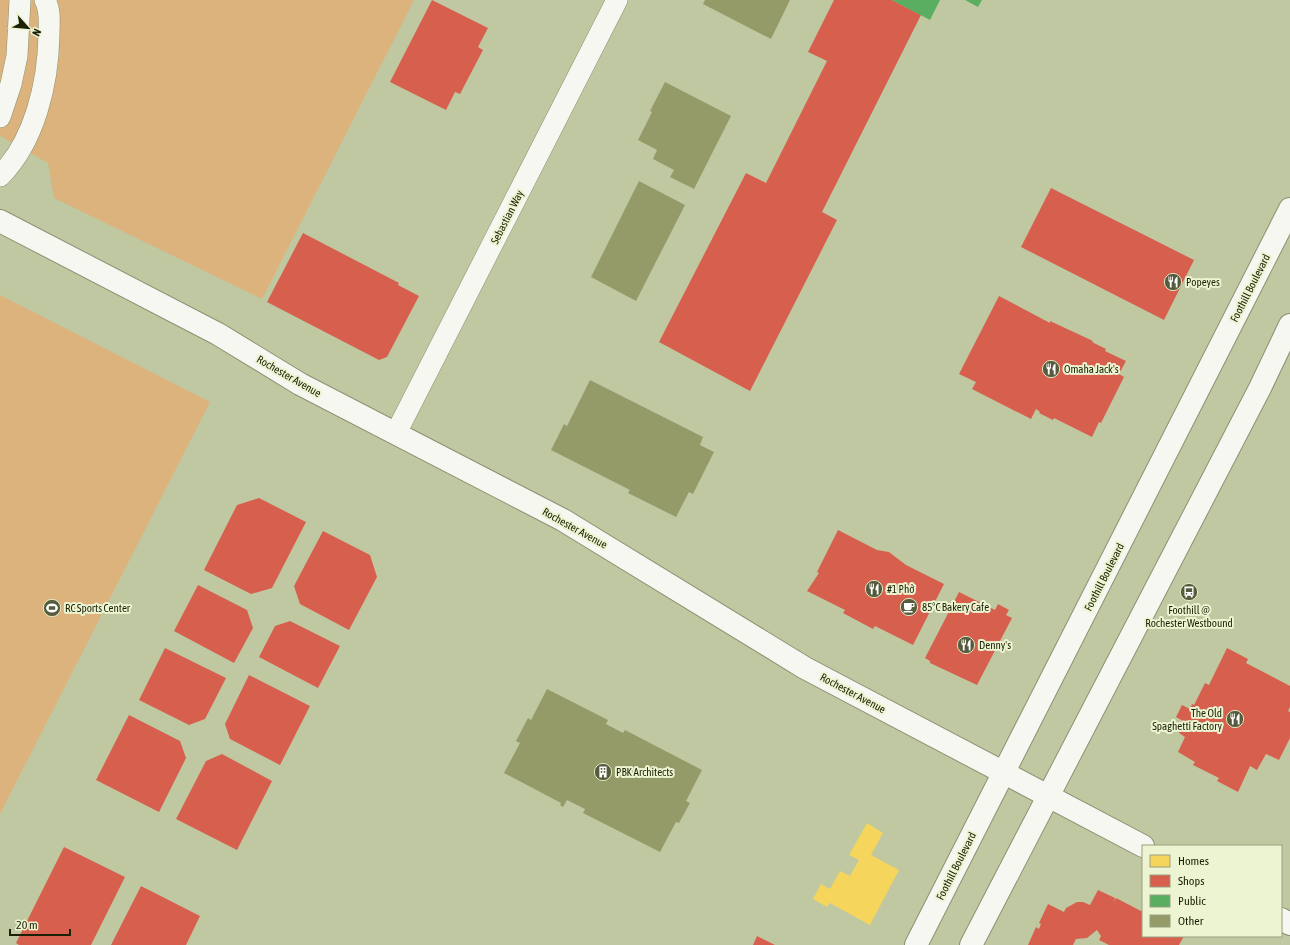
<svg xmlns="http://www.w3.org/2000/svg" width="1290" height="945" viewBox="0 0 1290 945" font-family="'Asap Condensed',sans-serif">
<rect width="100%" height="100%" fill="#c0c8a2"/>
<path fill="#dcb27d" d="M 0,0 L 414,0 L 262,299 L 54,198 L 48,163 L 0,136 Z
M 0,295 L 210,402 L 0,814 Z"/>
<path fill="#f6d55c" d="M 867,823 L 883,833 L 871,855 L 899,870 L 870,925 L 830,903 L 827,907 L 813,899 L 821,884 L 830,889 L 840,871 L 850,876 L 859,860 L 849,855 Z"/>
<path fill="#d6604d" d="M 432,0 L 488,28 L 478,47 L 483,50 L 460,94 L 455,92 L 446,110 L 390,82 Z
M 834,0 L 892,0 L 921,15 L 822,212 L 837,220 L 750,391 L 659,342 L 746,173 L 766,183 L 827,61 L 808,52 Z
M 1051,188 L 1194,260 L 1164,320 L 1021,247 Z
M 303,233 L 399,283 L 398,285 L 419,296 L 387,357 L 379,360 L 267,302 Z
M 999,296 L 1050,323 L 1050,321 L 1093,341 L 1092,342 L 1106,349 L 1105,351 L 1126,361 L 1119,374 L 1124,377 L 1101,423 L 1099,422 L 1092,437 L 1054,418 L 1053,420 L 1039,413 L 1040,412 L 1036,409 L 1031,419 L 972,389 L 976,382 L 959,374 Z
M 259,498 L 306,522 L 272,588 L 251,594 L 204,570 L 237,505 Z
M 838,530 L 877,550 L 889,552 L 906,565 L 944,584 L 913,645 L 875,626 L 873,629 L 843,613 L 845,610 L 807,591 L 819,573 L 817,572 Z
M 323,531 L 370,555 L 377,577 L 349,630 L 300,604 L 294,586 Z
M 198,585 L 247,610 L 253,628 L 234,663 L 174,631 Z
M 959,592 L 995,610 L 998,604 L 1009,610 L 1006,615 L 1012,618 L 977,685 L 930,663 L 930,661 L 925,658 Z
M 290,621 L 340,646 L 318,688 L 259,657 L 275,626 Z
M 165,648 L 226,678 L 205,719 L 189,725 L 139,700 Z
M 1227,648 L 1248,659 L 1246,663 L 1290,686 L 1290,707 L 1288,711 L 1290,712 L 1290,738 L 1279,760 L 1266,754 L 1257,770 L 1250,766 L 1238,792 L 1217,781 L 1219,778 L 1193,765 L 1195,762 L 1178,752 L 1185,737 L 1179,733 L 1183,721 L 1176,717 L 1182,705 L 1190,709 L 1192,704 L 1194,705 L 1205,683 L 1209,685 Z
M 249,675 L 310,706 L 280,765 L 230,739 L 225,724 Z
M 129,715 L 180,741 L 186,758 L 159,812 L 96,780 Z
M 222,754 L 272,781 L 237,850 L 176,819 L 206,761 Z
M 64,847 L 125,877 L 91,945 L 19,945 L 16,943 Z
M 141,886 L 200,916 L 186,945 L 111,945 Z
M 1098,890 L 1115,898 L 1114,902 L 1116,898 L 1143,912 L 1143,936 L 1184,936 L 1179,945 L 1109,945 L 1099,940 L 1101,936 L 1097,930 L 1087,938 L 1076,939 L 1073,945 L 1028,945 L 1036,927 L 1039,929 L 1041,924 L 1039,923 L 1048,904 L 1064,912 L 1066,908 L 1077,902 L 1083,902 L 1090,905 Z
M 757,936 L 775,945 L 753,945 Z"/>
<path fill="#5aae61" d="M 892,0 L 940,0 L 930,20 Z
M 965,0 L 982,0 L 978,7 Z"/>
<path fill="#949b69" d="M 705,0 L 790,0 L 771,39 L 703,4 Z
M 665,82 L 731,116 L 694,189 L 670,177 L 674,170 L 653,159 L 657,150 L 638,140 L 652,112 L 650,111 Z
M 639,181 L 685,205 L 636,301 L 591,277 Z
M 590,380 L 703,437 L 700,445 L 714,452 L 693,494 L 689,492 L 676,517 L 628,493 L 630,490 L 551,450 L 564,424 L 567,426 Z
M 547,689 L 608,720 L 606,724 L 623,733 L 625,730 L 702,770 L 686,801 L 690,803 L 679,823 L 676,822 L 660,852 L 583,813 L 585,809 L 567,800 L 563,807 L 560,805 L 561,803 L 504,773 L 520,743 L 516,741 L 528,718 L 531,720 Z"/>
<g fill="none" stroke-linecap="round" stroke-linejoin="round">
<defs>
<path id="minor" d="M 0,117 L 11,84 L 17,56 L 20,0
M 0,176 C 35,141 48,83 49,35 C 49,23 51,11 45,0
M 396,433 L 617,0"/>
<path id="major" d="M 0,221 L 218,334 L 300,384 L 563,520 L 805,668 L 1143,846
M 1281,919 L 1290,924
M 916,945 L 1290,209
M 971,945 L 1260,388 L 1290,325"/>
</defs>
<use href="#minor" stroke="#8b9173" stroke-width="22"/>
<use href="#major" stroke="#8b9173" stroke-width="24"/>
<use href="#minor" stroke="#f6f7f1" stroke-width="21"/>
<use href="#major" stroke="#f6f7f1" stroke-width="22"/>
</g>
<defs>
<symbol id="restaurant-disc" viewBox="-11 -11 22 22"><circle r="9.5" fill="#555b3d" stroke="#ecf4d2"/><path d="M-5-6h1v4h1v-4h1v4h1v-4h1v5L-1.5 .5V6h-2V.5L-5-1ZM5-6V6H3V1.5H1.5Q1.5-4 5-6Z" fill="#fff"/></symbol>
<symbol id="bus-disc" viewBox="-11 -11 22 22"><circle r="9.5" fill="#555b3d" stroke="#ecf4d2"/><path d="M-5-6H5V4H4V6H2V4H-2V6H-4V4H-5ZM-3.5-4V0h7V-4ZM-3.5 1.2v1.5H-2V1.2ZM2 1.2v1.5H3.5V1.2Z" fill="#fff"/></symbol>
<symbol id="cafe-disc" viewBox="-11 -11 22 22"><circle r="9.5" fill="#555b3d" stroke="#ecf4d2"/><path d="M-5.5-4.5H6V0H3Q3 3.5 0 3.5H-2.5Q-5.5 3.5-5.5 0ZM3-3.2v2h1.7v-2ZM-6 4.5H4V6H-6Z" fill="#fff"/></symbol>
<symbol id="stadium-disc" viewBox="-11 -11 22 22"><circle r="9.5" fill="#555b3d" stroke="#ecf4d2"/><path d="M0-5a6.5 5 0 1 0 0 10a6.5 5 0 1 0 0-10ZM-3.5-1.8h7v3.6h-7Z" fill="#fff"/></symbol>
<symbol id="building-disc" viewBox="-11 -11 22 22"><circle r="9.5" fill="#555b3d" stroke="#ecf4d2"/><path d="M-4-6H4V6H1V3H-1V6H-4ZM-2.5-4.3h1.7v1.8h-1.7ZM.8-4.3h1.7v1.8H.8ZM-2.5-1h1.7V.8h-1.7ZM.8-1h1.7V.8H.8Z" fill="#fff"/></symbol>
</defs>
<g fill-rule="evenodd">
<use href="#restaurant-disc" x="1163" y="272" width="20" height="20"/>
<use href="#restaurant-disc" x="1041" y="359" width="20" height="20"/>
<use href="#restaurant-disc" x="864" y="579" width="20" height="20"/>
<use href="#bus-disc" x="1179" y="582" width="20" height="20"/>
<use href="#cafe-disc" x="899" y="597" width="20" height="20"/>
<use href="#stadium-disc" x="42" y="598" width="20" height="20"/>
<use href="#restaurant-disc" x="956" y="635" width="20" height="20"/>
<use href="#restaurant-disc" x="1225" y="709" width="20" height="20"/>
<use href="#building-disc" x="593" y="762" width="20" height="20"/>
</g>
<g text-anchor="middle" stroke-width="4" stroke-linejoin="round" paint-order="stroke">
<g font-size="11" fill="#1c2106" stroke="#ecf4d2">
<text transform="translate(507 217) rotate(-63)" y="4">Sebastian Way</text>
<text transform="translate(1250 288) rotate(-63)" y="4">Foothill Boulevard</text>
<text transform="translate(289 376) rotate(30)" y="4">Rochester Avenue</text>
<text transform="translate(575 528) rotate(29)" y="4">Rochester Avenue</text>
<text transform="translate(1104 577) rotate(-63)" y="4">Foothill Boulevard</text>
<text transform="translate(853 693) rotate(28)" y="4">Rochester Avenue</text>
<text transform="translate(956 866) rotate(-63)" y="4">Foothill Boulevard</text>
</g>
<g font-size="11" fill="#1c2106" stroke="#ecf4d2" text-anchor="start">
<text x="1186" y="286">Popeyes</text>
<text x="1064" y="373">Omaha Jack's</text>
<text x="887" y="593">#1 Phở</text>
<text x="922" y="611">85°C Bakery Cafe</text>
<text x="65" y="612">RC Sports Center</text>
<text x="1189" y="614" text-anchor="middle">Foothill @<tspan x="1189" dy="13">Rochester Westbound</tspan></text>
<text x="979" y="649">Denny's</text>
<text x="1222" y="717" text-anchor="end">The Old<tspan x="1222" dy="13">Spaghetti Factory</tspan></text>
<text x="616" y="776">PBK Architects</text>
</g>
</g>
<rect x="1142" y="845" width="140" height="92" fill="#ecf4d2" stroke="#99a080"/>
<rect x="1150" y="855" width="20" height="12" fill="#f6d55c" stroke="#99a080"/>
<text x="1178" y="865" font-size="12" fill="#1c2106">Homes</text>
<rect x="1150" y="875" width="20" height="12" fill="#d6604d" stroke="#99a080"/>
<text x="1178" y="885" font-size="12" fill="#1c2106">Shops</text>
<rect x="1150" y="895" width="20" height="12" fill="#5aae61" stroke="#99a080"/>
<text x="1178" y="905" font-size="12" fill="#1c2106">Public</text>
<rect x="1150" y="915" width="20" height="12" fill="#949b69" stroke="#99a080"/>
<text x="1178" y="925" font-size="12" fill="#1c2106">Other</text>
<g transform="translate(28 28) rotate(117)" stroke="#ecf4d2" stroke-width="3" paint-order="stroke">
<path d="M0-3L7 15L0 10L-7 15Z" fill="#1c2106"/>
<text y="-6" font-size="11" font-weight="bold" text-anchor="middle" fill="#1c2106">N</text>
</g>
<path d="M10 929v6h60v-6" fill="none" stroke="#1c2106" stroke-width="2"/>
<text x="16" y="929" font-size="12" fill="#1c2106" stroke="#ecf4d2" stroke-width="3" paint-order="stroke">20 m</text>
</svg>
